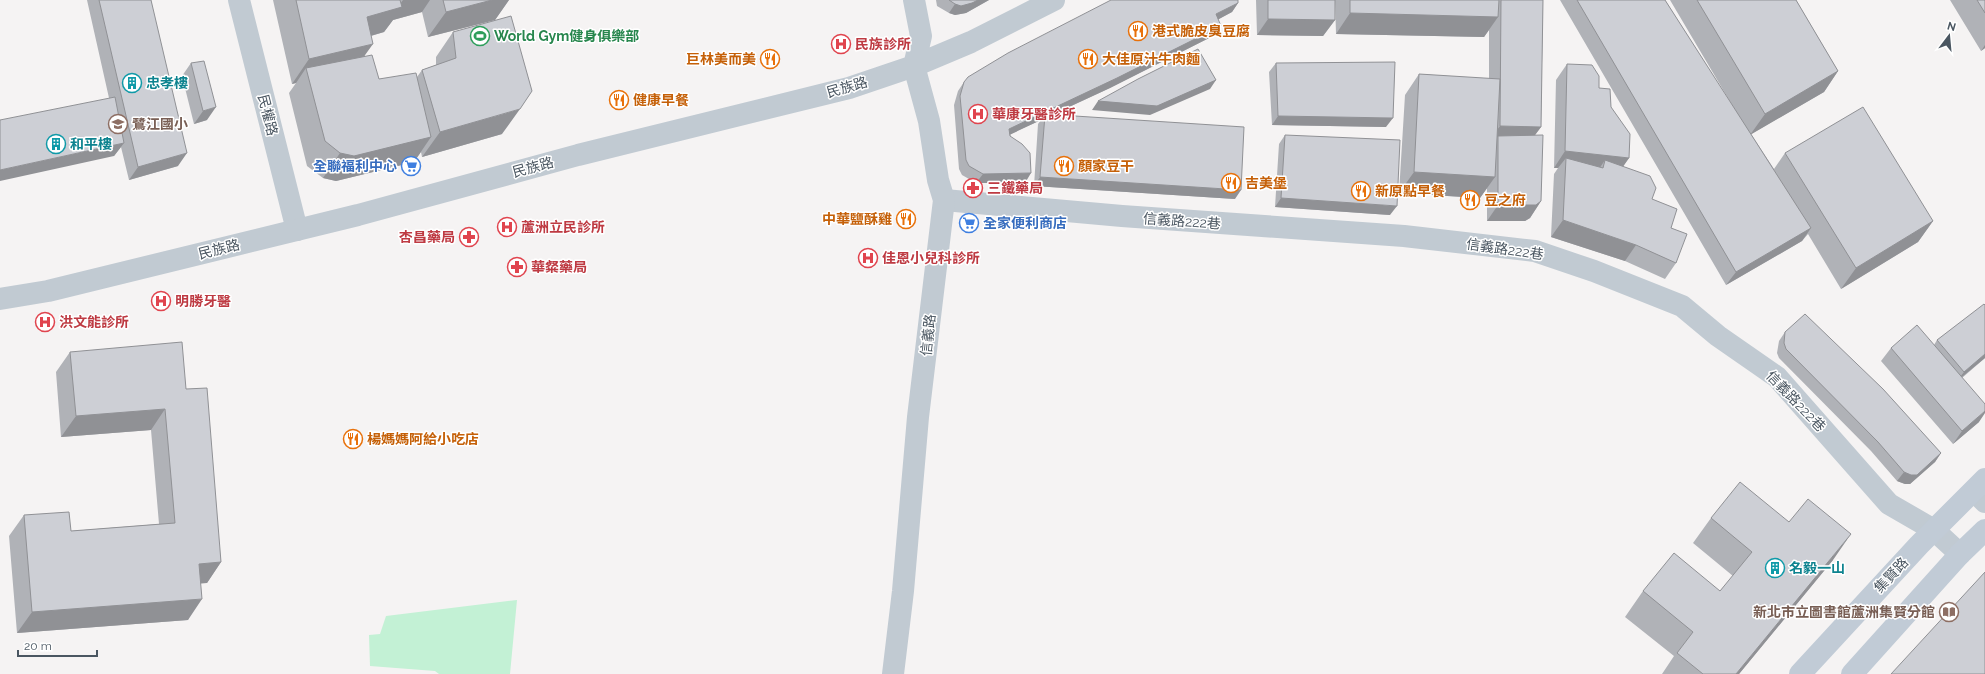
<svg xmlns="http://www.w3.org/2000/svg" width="1985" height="674" viewBox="0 0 1985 674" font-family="Raleway,'Noto Sans TC',sans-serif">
<rect width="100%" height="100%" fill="#f5f3f3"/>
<path fill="#c3f1d5" d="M 517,600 L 510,674 L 439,674 L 435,671 L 370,666 L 369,635 L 380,634 L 386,616 Z"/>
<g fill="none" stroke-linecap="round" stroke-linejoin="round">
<path stroke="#c1cad2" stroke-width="22" d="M 239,0 L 297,230
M 944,200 L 1122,216 L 1404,236 L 1535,251 L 1594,271 L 1682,306 L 1718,336 L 1777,377 L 1889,504 L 1934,530 L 1960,554
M 1974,491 L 1985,502"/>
<path stroke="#c1cad2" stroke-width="22" d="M 0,299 L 48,291 L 358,215 L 578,155 L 849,88 L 914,66 L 971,42 L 1054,0
M 893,674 L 903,591 L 918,417 L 944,200 L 938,180 L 929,121 L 914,66 L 921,36 L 914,0"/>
<path stroke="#c1cbd6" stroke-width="22" d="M 1800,674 L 1919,545 L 1985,479
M 1852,674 L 1960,554 L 1985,530"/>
</g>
<path fill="#b0b2b7" d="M 87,0 L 151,0 L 178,166 L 129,180 L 121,147 L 114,156 L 109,98 Z
M 273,0 L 509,0 L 495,20 L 428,37 L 422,12 L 393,20 L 384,32 L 371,36 L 364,57 L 379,79 L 417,77 L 422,70 L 436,65 L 436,57 L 453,32 L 502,134 L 422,157 L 421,152 L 414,162 L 336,181 L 323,178 L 307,166 L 289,93 L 296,83 L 292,84 Z
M 936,0 L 989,0 L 966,13 L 955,15 L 949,13 L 937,6 Z
M 1256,0 L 1335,0 L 1335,20 L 1323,36 L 1257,35 Z
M 1335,0 L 1543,0 L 1541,127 L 1535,135 L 1541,201 L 1530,218 L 1525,221 L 1487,221 L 1487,188 L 1480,198 L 1399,193 L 1405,95 L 1419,74 L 1489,79 L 1489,30 L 1484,37 L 1336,34 Z
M 1560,0 L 1665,0 L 1735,110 L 1670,0 L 1796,0 L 1838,71 L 1824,92 L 1751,134 L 1774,169 L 1785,153 L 1933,221 L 1918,242 L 1841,289 L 1808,234 L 1802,241 L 1726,285 Z
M 1950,0 L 1985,0 L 1985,48 L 1981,51 Z
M 1238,3 L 1232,12 L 1218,19 L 1215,35 L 1110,88 L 1067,108 L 1075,116 L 1235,199 L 1034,186 L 1038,124 L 1041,120 L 1010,134 L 1025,183 L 976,183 L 962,175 L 959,169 L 954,105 L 958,91 L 964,82 Z
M 191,63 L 207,120 L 194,124 L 182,76 Z
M 1276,63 L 1386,127 L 1272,125 L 1269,72 Z
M 1567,64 L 1599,88 L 1611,107 L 1629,158 L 1623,166 L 1652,199 L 1671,228 L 1676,263 L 1665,279 L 1625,261 L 1551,237 L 1554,174 L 1558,168 L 1554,168 L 1556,80 Z
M 1285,135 L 1390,215 L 1275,207 L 1279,144 Z
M 1985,305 L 1985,358 L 1962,378 L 1979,422 L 1953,444 L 1881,361 L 1891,348 L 1934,345 L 1937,340 Z
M 1785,332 L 1941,453 L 1935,462 L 1910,484 L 1905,484 L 1897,481 L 1871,451 L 1779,358 L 1777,353 L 1779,341 Z
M 70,352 L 186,389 L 221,562 L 207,583 L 201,583 L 188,620 L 17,633 L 9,536 L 24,515 L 71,531 L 159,524 L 151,430 L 61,437 L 56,372 Z
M 1711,518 L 1833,560 L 1739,674 L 1662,674 L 1674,656 L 1625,617 L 1643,591 L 1720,591 L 1733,576 L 1693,543 Z"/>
<path fill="#909195" d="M 403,0 L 430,0 L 422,12 L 393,20 L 384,32 L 349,42 L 367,17 L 397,8 Z
M 492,0 L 509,0 L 495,20 L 428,37 L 446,12 Z
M 978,0 L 989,0 L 966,13 L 955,15 L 949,13 L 955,4 Z
M 1238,3 L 1232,12 L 1210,24 L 1216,14 Z
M 1350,13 L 1498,17 L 1484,37 L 1336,34 Z
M 1268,19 L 1335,20 L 1323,36 L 1257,35 Z
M 1221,26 L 1215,35 L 1110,88 L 1045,118 L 1045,115 L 1041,120 L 1003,138 L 1009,129 Z
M 373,44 L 355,69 L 306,68 L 296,83 L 292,84 L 309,59 Z
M 1985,45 L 1985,48 L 1981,51 Z
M 1838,71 L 1824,92 L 1750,135 L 1765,114 Z
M 1216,80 L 1210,89 L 1150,115 L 1092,110 L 1098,101 Z
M 216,107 L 207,120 L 194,124 L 203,111 Z
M 520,109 L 502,134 L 422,157 L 440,132 Z
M 1278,116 L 1393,118 L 1386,127 L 1272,125 Z
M 1500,126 L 1541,127 L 1529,143 L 1498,136 L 1493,142 L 1488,142 Z
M 431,137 L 414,162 L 336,181 L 323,178 L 340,153 Z
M 124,143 L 114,156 L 0,181 L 0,170 Z
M 1565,151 L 1629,158 L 1618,174 L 1603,168 L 1605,160 L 1597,172 L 1566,158 L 1558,168 L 1554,168 Z
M 187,153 L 178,166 L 129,180 L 138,167 Z
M 1414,172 L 1495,177 L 1480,198 L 1399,193 Z
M 1031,173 L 1025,183 L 976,183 L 983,174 Z
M 1040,177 L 1241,190 L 1235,199 L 1034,186 Z
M 1281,198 L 1397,206 L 1390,215 L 1275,207 Z
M 1541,201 L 1530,218 L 1525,221 L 1487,221 L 1498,205 Z
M 1563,220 L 1636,245 L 1625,261 L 1551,237 Z
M 1933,221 L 1918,242 L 1841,289 L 1856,268 Z
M 1811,228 L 1802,241 L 1726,285 L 1736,272 Z
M 1985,354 L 1985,358 L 1957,381 L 1964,372 Z
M 165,409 L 151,430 L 61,437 L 76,416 Z
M 1985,411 L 1985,413 L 1979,422 L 1953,444 L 1962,431 Z
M 1941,453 L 1935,462 L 1910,484 L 1905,484 L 1897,481 L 1904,472 Z
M 1851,534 L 1833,560 L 1739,674 L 1736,674 Z
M 221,562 L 207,583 L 185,585 L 199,564 Z
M 202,599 L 188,620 L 17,633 L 32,612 Z"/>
<path fill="#cdcfd5" stroke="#909195" d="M 99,0 L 151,0 L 187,153 L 138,167 Z
M 296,0 L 400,0 L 402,7 L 367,17 L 373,44 L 309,59 Z
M 443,0 L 492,0 L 446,12 Z
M 949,0 L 978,0 L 972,3 L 961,6 L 955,4 Z
M 1111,0 L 1238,0 L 1238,3 L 1216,14 L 1221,26 L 1117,78 L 1009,129 L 1010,136 L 1022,144 L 1030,153 L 1031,173 L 983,174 L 969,166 L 966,160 L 960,96 L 964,82 L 968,77 L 1008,53 Z
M 1268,0 L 1335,0 L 1335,20 L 1268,19 Z
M 1350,0 L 1499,0 L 1498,17 L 1350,13 Z
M 1501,0 L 1543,0 L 1541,127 L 1500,126 Z
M 1577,0 L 1665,0 L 1811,228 L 1736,272 Z
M 1697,0 L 1796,0 L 1838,71 L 1765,114 Z
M 1977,0 L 1985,0 L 1985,13 Z
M 511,16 L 532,91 L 520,109 L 440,132 L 422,70 L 456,58 L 453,32 Z
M 1198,49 L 1216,80 L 1157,106 L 1098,101 L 1138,79 Z
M 372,55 L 379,79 L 416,73 L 431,137 L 354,156 L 340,153 L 325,141 L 306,68 Z
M 204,61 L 216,107 L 203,111 L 191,63 Z
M 1395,62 L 1393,118 L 1278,116 L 1276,63 Z
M 1567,64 L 1592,65 L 1599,76 L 1599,88 L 1610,89 L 1611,107 L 1630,134 L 1629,158 L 1565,151 Z
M 1419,74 L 1500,79 L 1495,177 L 1414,172 Z
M 115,97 L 124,143 L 0,170 L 0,120 Z
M 1863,107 L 1933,221 L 1856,268 L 1785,153 Z
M 1059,108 L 1075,108 L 1075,116 L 1244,127 L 1241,190 L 1040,177 L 1045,115 Z
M 1285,135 L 1400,140 L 1397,206 L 1281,198 Z
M 1543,135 L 1541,201 L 1536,205 L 1498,205 L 1498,136 Z
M 1566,158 L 1603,168 L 1605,160 L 1650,176 L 1656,188 L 1652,199 L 1677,209 L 1671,228 L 1687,234 L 1676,263 L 1636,245 L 1563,220 Z
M 1984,304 L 1985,305 L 1985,354 L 1964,372 L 1937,340 Z
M 1805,314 L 1883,389 L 1941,453 L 1917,475 L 1911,475 L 1904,472 L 1878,442 L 1786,349 L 1784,343 L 1785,332 Z
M 1917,325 L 1985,404 L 1985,411 L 1962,431 L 1891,348 Z
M 182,342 L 186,389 L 207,388 L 221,562 L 199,564 L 202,599 L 32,612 L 24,515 L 69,512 L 71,531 L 175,523 L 165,409 L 76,416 L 70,352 Z
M 1740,482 L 1789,522 L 1808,499 L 1851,534 L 1736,674 L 1703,674 L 1677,653 L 1693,632 L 1643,591 L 1674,553 L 1720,591 L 1752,552 L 1711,518 Z
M 1985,572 L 1985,674 L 1891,674 Z"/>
<defs>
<symbol id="restaurant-ring" viewBox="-11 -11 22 22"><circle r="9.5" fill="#fff" stroke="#e8710a" stroke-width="1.5"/><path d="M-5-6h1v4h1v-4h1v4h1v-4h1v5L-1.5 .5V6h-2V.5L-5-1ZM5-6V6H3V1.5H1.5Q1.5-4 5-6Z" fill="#e8710a"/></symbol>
<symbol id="stadium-ring" viewBox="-11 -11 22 22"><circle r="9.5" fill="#fff" stroke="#2e9e5b" stroke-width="1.5"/><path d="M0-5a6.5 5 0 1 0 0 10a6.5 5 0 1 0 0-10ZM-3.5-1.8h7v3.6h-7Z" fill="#2e9e5b"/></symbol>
<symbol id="hospital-ring" viewBox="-11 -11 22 22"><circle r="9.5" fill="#fff" stroke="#e0444e" stroke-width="1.5"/><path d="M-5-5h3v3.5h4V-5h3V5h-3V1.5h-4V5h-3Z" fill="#e0444e"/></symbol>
<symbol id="building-ring" viewBox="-11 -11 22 22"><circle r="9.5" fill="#fff" stroke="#0f9aa8" stroke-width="1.5"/><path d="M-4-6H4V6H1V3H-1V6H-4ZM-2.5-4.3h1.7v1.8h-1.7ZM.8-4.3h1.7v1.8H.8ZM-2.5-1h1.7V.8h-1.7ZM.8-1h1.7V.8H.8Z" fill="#0f9aa8"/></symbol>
<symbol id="school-ring" viewBox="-11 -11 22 22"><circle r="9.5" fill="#fff" stroke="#8d6e63" stroke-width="1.5"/><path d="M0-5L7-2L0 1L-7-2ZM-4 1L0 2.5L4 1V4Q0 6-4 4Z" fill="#8d6e63"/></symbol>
<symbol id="supermarket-ring" viewBox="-11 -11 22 22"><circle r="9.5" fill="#fff" stroke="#3f7fe0" stroke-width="1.5"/><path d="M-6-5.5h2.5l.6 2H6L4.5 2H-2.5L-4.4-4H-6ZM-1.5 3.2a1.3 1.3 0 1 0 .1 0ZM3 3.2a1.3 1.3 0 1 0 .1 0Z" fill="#3f7fe0"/></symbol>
<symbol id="pharmacy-ring" viewBox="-11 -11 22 22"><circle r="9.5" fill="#fff" stroke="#e0444e" stroke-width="1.5"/><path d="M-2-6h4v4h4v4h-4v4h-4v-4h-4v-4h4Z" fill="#e0444e"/></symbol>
<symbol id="library-ring" viewBox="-11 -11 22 22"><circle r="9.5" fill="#fff" stroke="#8d6e63" stroke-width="1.5"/><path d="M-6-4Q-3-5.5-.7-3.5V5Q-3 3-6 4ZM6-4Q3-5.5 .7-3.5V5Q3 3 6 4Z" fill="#8d6e63"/></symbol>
</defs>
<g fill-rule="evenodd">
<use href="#restaurant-ring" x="1127" y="20" width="22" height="22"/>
<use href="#stadium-ring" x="469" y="25" width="22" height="22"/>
<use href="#hospital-ring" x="830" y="33" width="22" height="22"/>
<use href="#restaurant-ring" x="759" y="48" width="22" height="22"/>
<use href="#restaurant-ring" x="1077" y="48" width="22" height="22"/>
<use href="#building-ring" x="121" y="72" width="22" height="22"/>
<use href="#restaurant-ring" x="608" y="89" width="22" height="22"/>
<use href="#hospital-ring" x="967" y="103" width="22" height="22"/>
<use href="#school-ring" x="107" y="113" width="22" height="22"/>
<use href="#building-ring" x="45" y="133" width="22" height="22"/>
<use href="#supermarket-ring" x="400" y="155" width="22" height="22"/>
<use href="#restaurant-ring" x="1053" y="155" width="22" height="22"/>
<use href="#restaurant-ring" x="1220" y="172" width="22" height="22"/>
<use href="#pharmacy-ring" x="962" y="177" width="22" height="22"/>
<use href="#restaurant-ring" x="1350" y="180" width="22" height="22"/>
<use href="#restaurant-ring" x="1459" y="189" width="22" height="22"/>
<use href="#restaurant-ring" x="895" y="208" width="22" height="22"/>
<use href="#supermarket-ring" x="958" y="212" width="22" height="22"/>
<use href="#hospital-ring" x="496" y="216" width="22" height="22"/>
<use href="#pharmacy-ring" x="458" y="226" width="22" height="22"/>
<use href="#hospital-ring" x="857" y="247" width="22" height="22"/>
<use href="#pharmacy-ring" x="506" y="256" width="22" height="22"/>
<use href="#hospital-ring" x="150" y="290" width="22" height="22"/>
<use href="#hospital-ring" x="34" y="311" width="22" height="22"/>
<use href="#restaurant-ring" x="342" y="428" width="22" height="22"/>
<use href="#building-ring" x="1764" y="557" width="22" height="22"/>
<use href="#library-ring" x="1938" y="601" width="22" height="22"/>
</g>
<g text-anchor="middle" stroke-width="3" stroke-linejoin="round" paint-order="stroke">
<g font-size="14" font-weight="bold" fill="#c56008" stroke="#fff" text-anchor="start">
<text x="1152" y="36">港式脆皮臭豆腐</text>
<text x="756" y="64" text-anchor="end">巨林美而美</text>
<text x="1102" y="64">大佳原汁牛肉麵</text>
<text x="633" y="105">健康早餐</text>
<text x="1078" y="171">顏家豆干</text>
<text x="1245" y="188">吉美堡</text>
<text x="1375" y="196">新原點早餐</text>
<text x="1484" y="205">豆之府</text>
<text x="892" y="224" text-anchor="end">中華鹽酥雞</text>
<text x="367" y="444">楊媽媽阿給小吃店</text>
</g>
<g font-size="14" font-weight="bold" fill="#27864d" stroke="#fff" text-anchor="start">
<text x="494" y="41">World Gym健身俱樂部</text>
</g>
<g font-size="14" font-weight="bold" fill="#be3a42" stroke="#fff" text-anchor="start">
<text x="855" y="49">民族診所</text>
<text x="992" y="119">華康牙醫診所</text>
<text x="987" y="193">三鐵藥局</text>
<text x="521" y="232">蘆洲立民診所</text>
<text x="455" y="242" text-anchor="end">杏昌藥局</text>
<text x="882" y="263">佳恩小兒科診所</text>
<text x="531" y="272">華粲藥局</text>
<text x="175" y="306">明勝牙醫</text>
<text x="59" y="327">洪文能診所</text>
</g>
<g font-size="14" font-weight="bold" fill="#0d838f" stroke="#fff" text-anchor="start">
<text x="146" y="88">忠孝樓</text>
<text x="70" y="149">和平樓</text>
<text x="1789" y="573">名毅一山</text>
</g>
<g font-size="14" fill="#4a5661" stroke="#fff">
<text transform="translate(847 87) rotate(-16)" y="5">民族路</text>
<text transform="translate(268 115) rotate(76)" y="5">民權路</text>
<text transform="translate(533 167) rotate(-15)" y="5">民族路</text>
<text transform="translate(1182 221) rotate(4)" y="5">信義路222巷</text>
<text transform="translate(219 249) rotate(-14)" y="5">民族路</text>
<text transform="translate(1505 249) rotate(8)" y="5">信義路222巷</text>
<text transform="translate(928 335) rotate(-84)" y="5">信義路</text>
<text transform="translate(1796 401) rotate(46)" y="5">信義路222巷</text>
<text transform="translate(1891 575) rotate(-47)" y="5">集賢路</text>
</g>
<g font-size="14" font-weight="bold" fill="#785e54" stroke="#fff" text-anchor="start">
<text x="132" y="129">鷺江國小</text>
<text x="1935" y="617" text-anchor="end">新北市立圖書館蘆洲集賢分館</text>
</g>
<g font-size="14" font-weight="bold" fill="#366cbe" stroke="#fff" text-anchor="end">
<text x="397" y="171">全聯福利中心</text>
<text x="983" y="228" text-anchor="start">全家便利商店</text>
</g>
</g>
<g transform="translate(1949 36) rotate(16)" stroke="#ffffff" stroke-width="3" paint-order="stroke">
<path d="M0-3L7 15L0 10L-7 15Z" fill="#4a5661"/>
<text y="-6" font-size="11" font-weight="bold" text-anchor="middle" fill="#4a5661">N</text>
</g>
<path d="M18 650v6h79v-6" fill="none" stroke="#4a5661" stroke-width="2"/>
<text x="24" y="650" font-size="12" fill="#4a5661" stroke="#ffffff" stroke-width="3" paint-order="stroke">20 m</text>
</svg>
